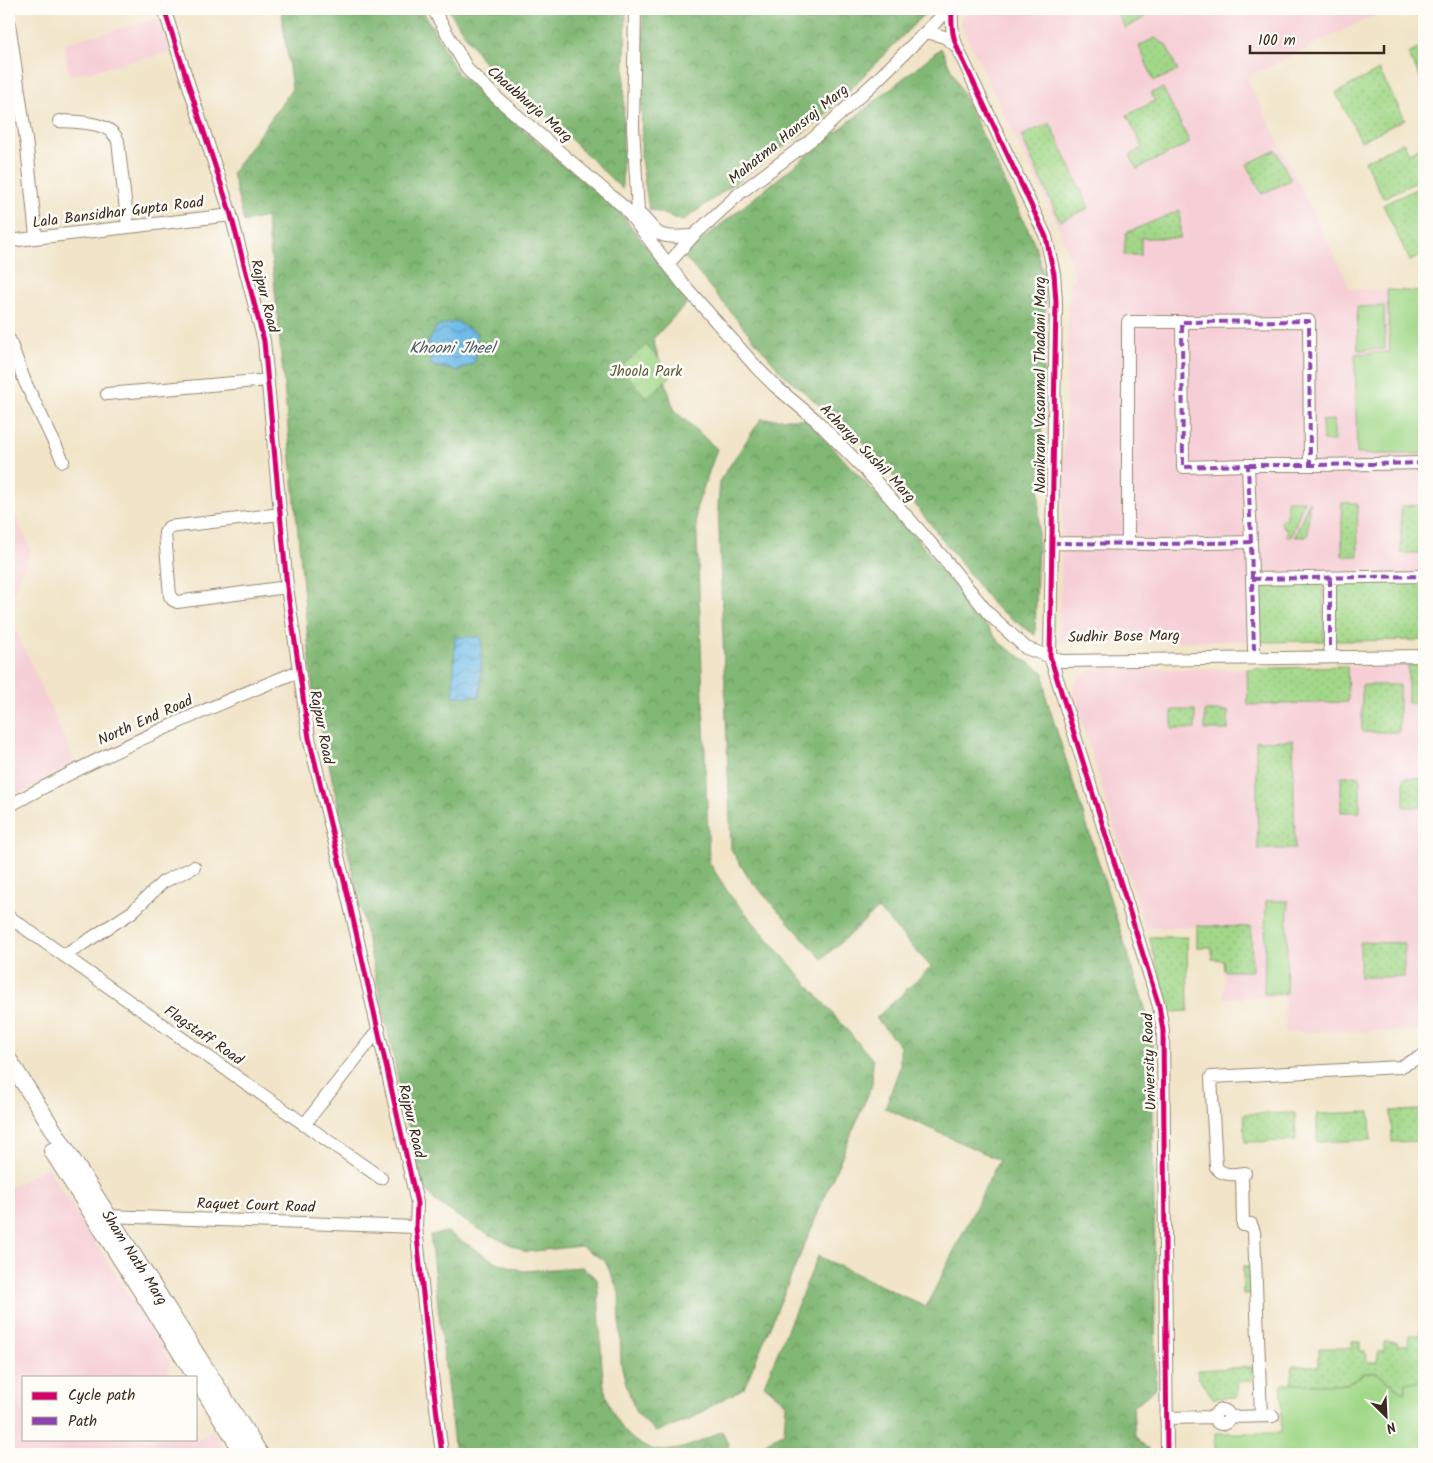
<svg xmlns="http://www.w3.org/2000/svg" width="1433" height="1463" viewBox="0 0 1433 1463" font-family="Kalam,sans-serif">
<defs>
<pattern id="grass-dots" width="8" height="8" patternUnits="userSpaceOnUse" patternTransform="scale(1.25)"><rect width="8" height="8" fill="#a2d889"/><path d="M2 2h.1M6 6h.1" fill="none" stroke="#8cba76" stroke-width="1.8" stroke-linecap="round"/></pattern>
<pattern id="forest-crowns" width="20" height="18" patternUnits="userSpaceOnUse" patternTransform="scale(1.25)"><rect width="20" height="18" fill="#81b875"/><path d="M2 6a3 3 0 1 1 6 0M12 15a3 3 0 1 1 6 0" fill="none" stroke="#6b965f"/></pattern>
<pattern id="park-tufts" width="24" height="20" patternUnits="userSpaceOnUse" patternTransform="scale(1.25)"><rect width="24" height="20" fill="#a2d889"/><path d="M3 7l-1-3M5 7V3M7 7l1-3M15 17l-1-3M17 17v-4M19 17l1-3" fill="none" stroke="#8cba76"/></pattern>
<pattern id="water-waves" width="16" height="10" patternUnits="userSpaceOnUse" patternTransform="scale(1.25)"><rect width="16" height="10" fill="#6fbce9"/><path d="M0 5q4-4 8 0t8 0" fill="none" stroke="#5c99bc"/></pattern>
</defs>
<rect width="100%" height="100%" fill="#fdfcf7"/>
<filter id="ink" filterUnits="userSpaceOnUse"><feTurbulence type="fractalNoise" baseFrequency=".02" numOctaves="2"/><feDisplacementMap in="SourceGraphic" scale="10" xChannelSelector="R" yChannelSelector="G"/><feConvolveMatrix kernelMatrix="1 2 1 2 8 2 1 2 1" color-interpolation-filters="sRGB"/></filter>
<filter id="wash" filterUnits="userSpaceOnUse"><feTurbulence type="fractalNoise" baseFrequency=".0096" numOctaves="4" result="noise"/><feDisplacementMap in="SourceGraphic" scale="20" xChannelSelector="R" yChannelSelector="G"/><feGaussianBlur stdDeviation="1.12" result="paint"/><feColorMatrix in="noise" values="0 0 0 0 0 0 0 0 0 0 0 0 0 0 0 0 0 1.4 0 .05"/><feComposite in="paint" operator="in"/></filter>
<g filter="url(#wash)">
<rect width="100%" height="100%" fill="#f1e4c8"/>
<path fill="#f6cfd6" d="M 969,9 L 1387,9 L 1247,78 L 1351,289 L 1424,292 L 1424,640 L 1059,642 L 1069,280 L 1076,280 L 1060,230 L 959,20 Z
M 161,18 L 172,52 L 69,76 L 64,43 Z
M 9,499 L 31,551 L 9,603 Z
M 9,614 L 75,762 L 9,799 Z
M 1424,665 L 1424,1031 L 1285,1032 L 1284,997 L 1224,998 L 1224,971 L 1252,970 L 1251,927 L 1145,927 L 1072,690 L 1081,675 L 1094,669 L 1247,669 Z
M 47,1167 L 171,1362 L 167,1377 L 24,1377 L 24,1439 L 196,1439 L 196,1435 L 198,1438 L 213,1430 L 228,1454 L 9,1454 L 9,1188 Z"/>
<path fill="url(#grass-dots)" stroke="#6e8154" d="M 1115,9 L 1142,9 L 1146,17 L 1125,28 Z
M 1155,38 L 1166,45 L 1178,71 L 1154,81 L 1139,46 Z
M 1424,46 L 1424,83 L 1423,83 L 1408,54 Z
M 1379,70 L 1405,119 L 1361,141 L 1336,93 Z
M 1163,88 L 1190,143 L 1137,169 L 1130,155 L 1143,148 L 1127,115 L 1155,101 L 1151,93 Z
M 1050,123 L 1089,208 L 1060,221 L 1021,136 Z
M 1403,142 L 1409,153 L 1424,145 L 1424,178 L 1383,198 L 1365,161 Z
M 1276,150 L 1291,180 L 1262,194 L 1247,164 Z
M 1424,185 L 1424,254 L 1410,261 L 1383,205 Z
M 1180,210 L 1180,238 L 1141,238 L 1141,255 L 1124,255 L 1126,233 Z
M 1309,501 L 1308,536 L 1295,537 Z
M 1342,503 L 1357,503 L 1358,556 L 1342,556 Z
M 1422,505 L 1422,510 L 1424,510 L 1424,553 L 1401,553 L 1401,506 Z
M 1424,581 L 1424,640 L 1333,641 L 1333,585 L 1339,582 Z
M 1323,582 L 1324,641 L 1257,642 L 1256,584 Z
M 1408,665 L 1424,665 L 1424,703 L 1408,703 Z
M 1347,666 L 1348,702 L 1248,705 L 1247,669 Z
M 1362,685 L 1399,685 L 1399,732 L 1362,732 Z
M 1172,710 L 1195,710 L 1195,729 L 1172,729 Z
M 1205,711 L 1228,711 L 1228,730 L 1205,730 Z
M 1293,740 L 1295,849 L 1258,849 L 1256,741 Z
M 1341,776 L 1360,776 L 1360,812 L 1341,812 Z
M 1404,778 L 1422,778 L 1422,807 L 1404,807 Z
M 1197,926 L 1251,927 L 1252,971 L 1224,971 L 1223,960 L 1212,959 L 1212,947 L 1197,947 Z
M 1149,937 L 1187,937 L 1188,1011 L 1171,1012 Z
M 1360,942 L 1404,943 L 1404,977 L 1360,977 Z
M 1424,1110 L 1424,1141 L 1392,1142 L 1391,1111 Z
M 1370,1112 L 1371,1140 L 1317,1142 L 1317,1114 Z
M 1295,1113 L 1296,1141 L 1245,1142 L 1244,1114 Z
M 1420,1311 L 1424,1311 L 1424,1382 L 1406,1382 L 1406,1392 L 1402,1392 L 1377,1373 L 1365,1373 L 1348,1384 L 1292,1385 L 1292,1366 L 1319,1366 L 1319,1348 L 1352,1348 L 1352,1341 L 1360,1341 L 1360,1351 L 1365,1351 L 1366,1362 L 1378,1362 L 1378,1351 L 1384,1351 L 1384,1342 L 1397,1342 L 1397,1345 L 1408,1345 L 1409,1335 L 1420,1335 Z
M 1252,1367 L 1252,1381 L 1237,1382 L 1237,1397 L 1213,1398 L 1198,1377 L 1197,1370 Z"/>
<path fill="url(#forest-crowns)" stroke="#5e714a" d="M 281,9 L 422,9 L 458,74 L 620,212 L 688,302 L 653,339 L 674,410 L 717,449 L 696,509 L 709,862 L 729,894 L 873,1060 L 872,1085 L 744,1388 L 716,1403 L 688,1421 L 656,1432 L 636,1413 L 627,1387 L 621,1364 L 619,1292 L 605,1261 L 581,1246 L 526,1252 L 484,1232 L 454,1214 L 435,1201 L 421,1183 L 313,692 L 274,280 L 266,217 L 244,222 L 232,173 L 292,89 Z
M 448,9 L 626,9 L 622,189 L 547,116 L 484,63 Z
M 643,9 L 921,9 L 924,14 L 820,120 L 683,221 L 649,209 L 641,159 Z
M 941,48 L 1034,242 L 1046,284 L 1035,635 L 994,606 L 876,454 L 782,373 L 683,255 Z
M 761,419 L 806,419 L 909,529 L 1001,644 L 1044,673 L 1046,697 L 1152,1030 L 1156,1388 L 1133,1407 L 1135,1436 L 1153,1454 L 747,1454 L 784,1432 L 786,1403 L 764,1385 L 818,1256 L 926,1307 L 999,1160 L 885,1108 L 900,1067 L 900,1046 L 876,1018 L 931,967 L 878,909 L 822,959 L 748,877 L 731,849 L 718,506 L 720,480 Z
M 447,1232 L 494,1261 L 523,1271 L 582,1267 L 597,1279 C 599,1302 600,1325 601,1348 C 602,1365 602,1385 608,1401 C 618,1429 639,1455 672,1450 C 689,1448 706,1439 722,1431 L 729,1445 L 726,1454 L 455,1454 L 430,1235 Z"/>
<path fill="url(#park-tufts)" stroke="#6e8154" d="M 646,345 L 673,374 L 647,398 L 620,368 Z
M 1243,1266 L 1252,1266 L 1252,1294 L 1243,1294 Z"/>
<path fill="#a2d889" stroke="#6e8154" d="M 1387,290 L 1424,292 L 1424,454 L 1357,454 L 1355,354 L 1390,352 Z
M 1384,306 L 1385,349 L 1358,350 L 1357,307 Z
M 1334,420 L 1334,441 L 1323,441 L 1322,421 Z
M 1287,500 L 1304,500 L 1291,537 L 1287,537 L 1287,529 L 1282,526 L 1281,521 L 1287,518 Z
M 1266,901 L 1288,901 L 1286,994 L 1264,994 Z
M 1365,1373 L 1377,1373 L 1402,1392 L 1406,1392 L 1406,1382 L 1424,1382 L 1424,1454 L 1215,1454 L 1215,1433 L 1281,1433 L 1282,1384 L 1348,1384 Z"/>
<path fill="url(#water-waves)" stroke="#557384" d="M 457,322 L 478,333 L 475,362 L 459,371 L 433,366 L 426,347 L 437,326 Z
M 455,637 L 482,637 L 480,697 L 453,696 Z"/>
</g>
<g filter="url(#ink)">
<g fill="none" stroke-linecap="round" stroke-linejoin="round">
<defs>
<path id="minor" d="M 164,9 L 231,215 L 264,341 L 287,587 L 309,738 L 349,901 L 417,1203 L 416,1227 L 429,1352 L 442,1454
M 433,9 L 468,70 L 498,99 L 625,208 L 683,284 L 757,368 L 775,386 L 817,421 L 870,475 L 942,556 L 988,613 L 1026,648 L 1062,661 L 1424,656
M 635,9 L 633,127 L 638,212
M 952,9 C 951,30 953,41 963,60 L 1046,237 L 1054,274 L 1056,302 L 1050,656 L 1159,1006 L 1163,1031 L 1167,1454
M 9,23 L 27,147 L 36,237
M 927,32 L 945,37 L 955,45
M 59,121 C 76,122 111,121 118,141 L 128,227
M 635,211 C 645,216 649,226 658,233 C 667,239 683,236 693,236
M 9,241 L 231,215
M 669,263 L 693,236 L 740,193 L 815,137 L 876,81 L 949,9
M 9,339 L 25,382 L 63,461
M 107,394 L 267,380
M 1248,465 L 1318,465 L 1424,463
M 281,514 L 169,527 L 165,533 L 170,596 L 173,600 L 177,602 L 287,587
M 1251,542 L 1248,465 L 1183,467 L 1182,322 L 1309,321 L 1310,465
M 1052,543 L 1165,544 L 1251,542 L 1254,650
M 1128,544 L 1128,322 L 1182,322
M 1330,578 L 1330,649
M 1252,579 L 1424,576
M 9,806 C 102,754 200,711 299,671
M 9,917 L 381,1178
M 64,956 L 132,912 L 163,882 L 194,867
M 304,1125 L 379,1029
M 1245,1173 C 1235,1174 1223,1177 1216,1167 L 1211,1077 L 1400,1067 L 1424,1055
M 1242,1174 L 1243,1225 L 1251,1224 L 1254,1232 L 1261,1416
M 102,1217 L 107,1216 L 416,1227
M1215 1417a7 7 0 1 1 14 0a7 7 0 1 1-14 0Z
M 1230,1417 L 1273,1416
M 1166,1418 L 1215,1417"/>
<g id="major">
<path id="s1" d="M 9,1060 L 260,1454"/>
<path d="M 52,1151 L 196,1377"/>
<path d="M 196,1378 L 244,1454"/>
</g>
</defs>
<use href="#minor" stroke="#968773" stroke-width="14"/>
<use href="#major" stroke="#968773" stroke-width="18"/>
<use href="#minor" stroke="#fff" stroke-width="12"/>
<use href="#major" stroke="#fff" stroke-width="16"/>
<path stroke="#8e44ad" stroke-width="4" stroke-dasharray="8 4" stroke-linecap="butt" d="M 1248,465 L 1318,465 L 1424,463
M 1251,542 L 1248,465 L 1183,467 L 1182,322 L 1309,321 L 1310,465
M 1052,543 L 1165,544 L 1251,542 L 1254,650
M 1330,578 L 1330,649
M 1252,579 L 1424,576"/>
<defs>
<path id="cycleway" d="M 164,9 L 231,215 L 264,341 L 287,587 L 309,738 L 349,901 L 417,1203 L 416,1227 L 429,1352 L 442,1454
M 952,9 C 951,30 953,41 963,60 L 1046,237 L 1054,274 L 1056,302 L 1050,656 L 1159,1006 L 1163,1031 L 1167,1454"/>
</defs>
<use href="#cycleway" stroke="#fdfcf7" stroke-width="8"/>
<use href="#cycleway" stroke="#d6006c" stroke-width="5"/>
</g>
</g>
<g text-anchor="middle" stroke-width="5" stroke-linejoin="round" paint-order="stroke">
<g font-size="15" fill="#3b2a1e" stroke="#fdfcf7">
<text transform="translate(530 104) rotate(41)" y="5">Chaubhurja Marg</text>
<text transform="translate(788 134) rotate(-39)" y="5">Mahatma Hansraj Marg</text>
<text transform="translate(118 212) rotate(-7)" y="5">Lala Bansidhar Gupta Road</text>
<text transform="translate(265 296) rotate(76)" y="5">Rajpur Road</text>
<text transform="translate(1040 385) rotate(-90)" y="5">Nanikram Vasanmal Thadani Marg</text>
<text transform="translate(868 453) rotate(46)" y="5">Acharya Sushil Marg</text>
<text transform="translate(1124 636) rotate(-1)" y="5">Sudhir Bose Marg</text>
<text transform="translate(145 720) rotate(-24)" y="5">North End Road</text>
<text transform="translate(322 727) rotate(79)" y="5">Rajpur Road</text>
<text transform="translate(204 1035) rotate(35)" y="5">Flagstaff Road</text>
<text transform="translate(1149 1062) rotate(-92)" y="5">University Road</text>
<text transform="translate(412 1121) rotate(77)" y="5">Rajpur Road</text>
<text transform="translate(256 1205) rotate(2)" y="5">Raquet Court Road</text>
<text dy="5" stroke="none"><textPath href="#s1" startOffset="234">Sham Nath Marg</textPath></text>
</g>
<g font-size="15" fill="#5a5e3e" stroke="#fdfcf7">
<text x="646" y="376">Jhoola Park</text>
</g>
<g font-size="16" font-style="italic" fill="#4d5d65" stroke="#fdfcf7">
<text x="452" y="353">Khooni Jheel</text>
</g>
</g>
<rect width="1433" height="1463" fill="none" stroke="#fdfcf7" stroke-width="30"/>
<rect x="22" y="1376" width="175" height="65" fill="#fdfcf7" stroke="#afa8a0"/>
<rect x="32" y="1392" width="25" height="8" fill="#d6006c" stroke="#afa8a0"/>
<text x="68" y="1400" font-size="15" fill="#3b2a1e">Cycle path</text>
<rect x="32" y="1417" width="25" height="8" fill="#8e44ad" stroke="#afa8a0"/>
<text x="68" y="1426" font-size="15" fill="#3b2a1e">Path</text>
<g transform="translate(1386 1416) rotate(156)" stroke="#fdfcf7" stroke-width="4" paint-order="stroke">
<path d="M0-4L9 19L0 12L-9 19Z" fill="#3b2a1e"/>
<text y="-8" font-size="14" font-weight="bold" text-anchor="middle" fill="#3b2a1e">N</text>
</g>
<path d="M1250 45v8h134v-8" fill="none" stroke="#3b2a1e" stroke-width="2.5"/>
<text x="1258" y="45" font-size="15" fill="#3b2a1e" stroke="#fdfcf7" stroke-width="4" paint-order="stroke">100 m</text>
</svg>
